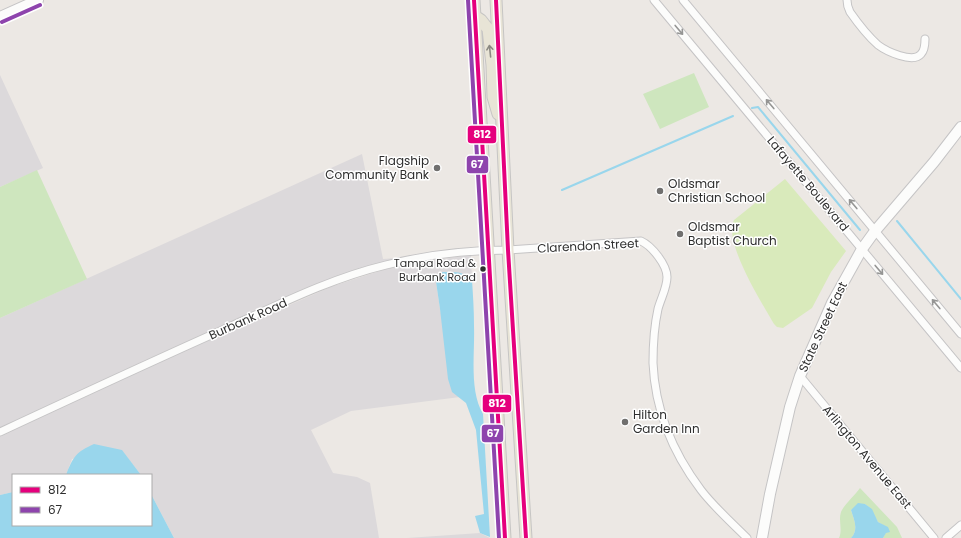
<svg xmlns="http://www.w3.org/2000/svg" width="961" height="538" viewBox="0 0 961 538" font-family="Poppins,sans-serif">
<rect width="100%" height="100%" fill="#ece8e4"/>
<path fill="#dcd9db" d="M 0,75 L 43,168 L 0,187 Z
M 362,154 L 383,259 L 411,257 L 307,289 L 157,355 L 0,429 L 0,318 Z
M 471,255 L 472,280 L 466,274 L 435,275 L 440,309 L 460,397 L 351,411 L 311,430 L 333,473 L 357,477 L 370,483 L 379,538 L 174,538 L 151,494 L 151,475 L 141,475 L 122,451 L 72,459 L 66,475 L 13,475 L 13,492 L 0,495 L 0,436 L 159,362 L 333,286 L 386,269 L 420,262 Z
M 480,533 L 490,538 L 407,538 Z"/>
<path fill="#cee6be" d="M 694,73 L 709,107 L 660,129 L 643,94 Z
M 37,170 L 87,279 L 0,318 L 0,187 Z
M 860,488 L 897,527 L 902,538 L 883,538 L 888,528 L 878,522 L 871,509 L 865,504 L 851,510 C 854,520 859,529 851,538 L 839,538 C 843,529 838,521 841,512 C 844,505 855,495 860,488 Z"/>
<path fill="#d9eabb" d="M 785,179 L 846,251 L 831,272 L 812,308 L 783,328 L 777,327 L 774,324 C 762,303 723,242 734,220 Z"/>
<path fill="#99d6ec" d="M 443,272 C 455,272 463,271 472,280 C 473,295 474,311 474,326 C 475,354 469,390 483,414 L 490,537 L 480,533 L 475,516 L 484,514 L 476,430 L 466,403 L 452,392 L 448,379 L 440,309 L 435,275 Z
M 94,444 L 122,450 L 141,475 L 66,475 C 73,457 76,452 94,444 Z
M 13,492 L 13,525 L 151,525 L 151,494 L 174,538 L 0,538 L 0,495 Z
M 858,503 L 865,504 L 872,509 L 878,522 L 888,527 L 890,532 L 886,533 L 883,538 L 851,538 C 859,529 854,520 851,510 Z"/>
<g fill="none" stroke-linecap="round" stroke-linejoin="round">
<path stroke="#99d6ec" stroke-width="2" d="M 752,108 L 758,107 L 860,230
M 562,190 L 733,116
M 897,221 L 961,299"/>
<defs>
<path id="street" d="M 654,0 L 961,368
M 683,0 L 961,334
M 847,0 C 847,4 848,8 850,12 C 857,22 869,37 878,45 C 886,51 913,64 921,54 C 924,51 925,44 925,39
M 800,376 L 934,538
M 0,432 C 73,398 146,364 220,331 C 274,307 328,279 386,265 C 425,255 468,250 508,250 L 641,241 C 652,246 667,265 667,277 C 667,288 661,298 658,309 C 654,327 653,345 653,363 C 655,409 673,453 701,490 C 714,507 732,523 747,538
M 946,538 L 961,525"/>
<path id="secondary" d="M 0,17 L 38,0
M 762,538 L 770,494 L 790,407 L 800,376 L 832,303 L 862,249 L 875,231 L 934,162 L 961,127"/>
<path id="primary" d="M 474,0 L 505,538
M 496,0 L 508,250 L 526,538
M 475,16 L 481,20 L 488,29 L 492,65 L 493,97 L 498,114"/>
</defs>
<use href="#street" stroke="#c5c4c5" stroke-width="9"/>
<use href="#secondary" stroke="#c5c4c5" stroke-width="12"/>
<use href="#primary" stroke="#c6c5c4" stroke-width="13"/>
<use href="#street" stroke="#fcfcfb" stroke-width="7"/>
<use href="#secondary" stroke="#fcfcfb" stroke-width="10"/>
<use href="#primary" stroke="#e8e4d6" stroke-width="11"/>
<defs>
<path id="bus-1" d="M 474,0 L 505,538
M 496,0 L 508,250 L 526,538"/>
<path id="bus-2" d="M 468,0 L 499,538
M 2,22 L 40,5"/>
</defs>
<use href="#bus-1" stroke="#fff" stroke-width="7"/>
<use href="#bus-2" stroke="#fff" stroke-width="7"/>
<use href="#bus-1" stroke="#e5007d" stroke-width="4"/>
<use href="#bus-2" stroke="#8e44ad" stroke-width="4"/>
</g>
<defs><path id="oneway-shaft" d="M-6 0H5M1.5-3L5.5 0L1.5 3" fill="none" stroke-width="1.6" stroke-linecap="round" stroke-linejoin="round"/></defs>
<g stroke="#959594">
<use href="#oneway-shaft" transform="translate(679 30) rotate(50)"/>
<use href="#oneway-shaft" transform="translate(770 104) rotate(-130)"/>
<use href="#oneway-shaft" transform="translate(853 204) rotate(-130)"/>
<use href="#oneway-shaft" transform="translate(879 270) rotate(50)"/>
<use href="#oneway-shaft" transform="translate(936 304) rotate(-130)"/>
</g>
<use stroke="#8b8982" href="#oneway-shaft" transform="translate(490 51) rotate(-96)"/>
<g fill="#706f6e" stroke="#fff" stroke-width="1.5">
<circle cx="437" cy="168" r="4"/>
<circle cx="660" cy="191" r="4"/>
<circle cx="680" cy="234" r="4"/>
<circle cx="625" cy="422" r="4"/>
</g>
<circle fill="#2e2e2e" stroke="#fff" stroke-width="1.5" cx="483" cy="269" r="3.5"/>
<g text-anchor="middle" stroke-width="3" stroke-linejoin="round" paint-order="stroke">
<g font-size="11" fill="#2e2e2e" stroke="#fff" text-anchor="end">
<text x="476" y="267">Tampa Road &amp;<tspan x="476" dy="14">Burbank Road</tspan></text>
</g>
<g font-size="12" fill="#2e2e2e" stroke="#fff" text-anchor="start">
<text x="429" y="165" text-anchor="end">Flagship<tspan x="429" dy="14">Community Bank</tspan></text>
<text x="668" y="188">Oldsmar<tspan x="668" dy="14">Christian School</tspan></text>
<text x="688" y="231">Oldsmar<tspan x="688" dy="14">Baptist Church</tspan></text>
<text x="633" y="419">Hilton<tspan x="633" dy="14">Garden Inn</tspan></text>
</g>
<g font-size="12" fill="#2e2e2e" stroke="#fff">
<text transform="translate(808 184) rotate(50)" y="4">Lafayette Boulevard</text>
<text transform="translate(588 246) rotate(-3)" y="4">Clarendon Street</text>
<text transform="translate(248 319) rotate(-24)" y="4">Burbank Road</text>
<text transform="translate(823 327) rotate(-65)" y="4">State Street East</text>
<text transform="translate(867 457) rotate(50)" y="4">Arlington Avenue East</text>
</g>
</g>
<g stroke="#fff" stroke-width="1.5">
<rect x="467" y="125" width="30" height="19" rx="4" fill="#e5007d"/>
<rect x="466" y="155" width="23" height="19" rx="4" fill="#8e44ad"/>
<rect x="482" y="394" width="30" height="19" rx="4" fill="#e5007d"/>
<rect x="481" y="424" width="23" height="19" rx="4" fill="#8e44ad"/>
</g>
<g font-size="11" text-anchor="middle" font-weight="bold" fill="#fff">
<text x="482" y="138">812</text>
<text x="477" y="168">67</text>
<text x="497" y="407">812</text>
<text x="493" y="437">67</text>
</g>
<rect x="12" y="474" width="140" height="52" fill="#ffffff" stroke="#ababab"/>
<rect x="20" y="487" width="20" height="6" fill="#e5007d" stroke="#ababab"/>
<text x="48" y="494" font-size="12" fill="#2e2e2e">812</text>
<rect x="20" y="507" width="20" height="6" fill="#8e44ad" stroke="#ababab"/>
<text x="48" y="514" font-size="12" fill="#2e2e2e">67</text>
</svg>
